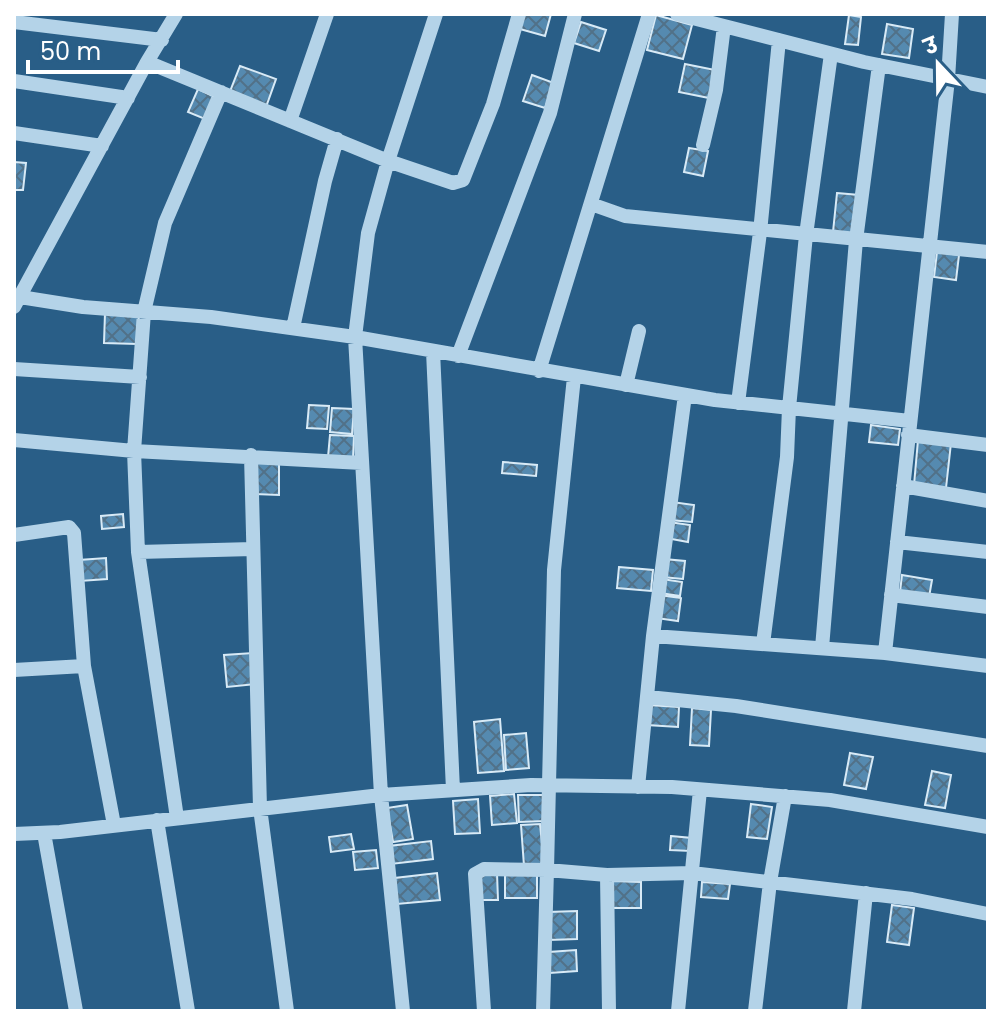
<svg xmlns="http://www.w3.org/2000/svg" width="1002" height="1025" viewBox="0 0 1002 1025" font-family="Poppins,'Noto Sans Devanagari',sans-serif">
<defs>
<pattern id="building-cross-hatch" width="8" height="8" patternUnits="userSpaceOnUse" patternTransform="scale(2)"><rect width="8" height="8" fill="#558ab0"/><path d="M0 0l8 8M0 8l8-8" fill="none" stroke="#517188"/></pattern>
</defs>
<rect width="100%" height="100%" fill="#295e87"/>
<path fill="url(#building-cross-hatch)" stroke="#d8eaf6" stroke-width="2" d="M 524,14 L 551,14 L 545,36 L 520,29 Z
M 656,15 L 692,25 L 683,59 L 647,50 Z
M 849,15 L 861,17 L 858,45 L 845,44 Z
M 581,22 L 606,30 L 599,51 L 574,43 Z
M 887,24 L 913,29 L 909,58 L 882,54 Z
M 685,64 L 715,70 L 709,98 L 679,92 Z
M 240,66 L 276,79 L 266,107 L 229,94 Z
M 532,75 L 554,83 L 545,108 L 523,101 Z
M 198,89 L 215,97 L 205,119 L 188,112 Z
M 689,148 L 708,151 L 703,176 L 684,172 Z
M 14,162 L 26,163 L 23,190 L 14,190 Z
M 837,193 L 859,195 L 856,234 L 833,232 Z
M 937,252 L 959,255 L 956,280 L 934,277 Z
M 105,313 L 139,314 L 137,344 L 104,343 Z
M 309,405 L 329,406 L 327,429 L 307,428 Z
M 332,408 L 354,409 L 352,434 L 330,432 Z
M 871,425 L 900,429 L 898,445 L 869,442 Z
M 330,435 L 354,436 L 353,459 L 328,457 Z
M 918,440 L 951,443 L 946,488 L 914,485 Z
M 254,462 L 279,463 L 279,495 L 254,494 Z
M 503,462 L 537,465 L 536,476 L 502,473 Z
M 672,502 L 694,505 L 692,522 L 670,520 Z
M 123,514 L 124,527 L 102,529 L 101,516 Z
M 669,522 L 690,525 L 688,542 L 666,538 Z
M 106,558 L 107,579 L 80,581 L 79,560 Z
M 664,559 L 685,561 L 683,579 L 662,577 Z
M 619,567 L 653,570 L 651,591 L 617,588 Z
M 902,575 L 932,580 L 929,597 L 900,592 Z
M 662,579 L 682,582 L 680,596 L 660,593 Z
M 659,595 L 681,598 L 678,621 L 656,618 Z
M 253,653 L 256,684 L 227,687 L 224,655 Z
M 648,705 L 679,707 L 678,727 L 647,725 Z
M 692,708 L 711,710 L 709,746 L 690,745 Z
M 500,719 L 504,771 L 478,773 L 474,722 Z
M 526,733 L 529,768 L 506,770 L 504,735 Z
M 850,753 L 873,757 L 866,789 L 844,785 Z
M 932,771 L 951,775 L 945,808 L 925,805 Z
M 514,794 L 517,823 L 492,825 L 490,796 Z
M 518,795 L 544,795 L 545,821 L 519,822 Z
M 478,799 L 480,833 L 455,834 L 453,801 Z
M 751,804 L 772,807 L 767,839 L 747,837 Z
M 407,805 L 413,839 L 393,842 L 387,808 Z
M 540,824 L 544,864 L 524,866 L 521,825 Z
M 351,834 L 354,849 L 331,852 L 329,837 Z
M 671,836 L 692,838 L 691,851 L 670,850 Z
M 431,841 L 433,859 L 391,864 L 389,846 Z
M 376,850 L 378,868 L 355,870 L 353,852 Z
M 437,873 L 440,900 L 397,904 L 395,878 Z
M 478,873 L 497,873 L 498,900 L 480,900 Z
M 505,874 L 537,874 L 537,898 L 505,898 Z
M 613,881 L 641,882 L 641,908 L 613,908 Z
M 702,882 L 730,884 L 728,899 L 701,897 Z
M 892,905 L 914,908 L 909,945 L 887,942 Z
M 577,911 L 577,939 L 549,940 L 548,912 Z
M 576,950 L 577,971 L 550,973 L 549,952 Z"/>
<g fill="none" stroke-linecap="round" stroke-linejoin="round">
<path stroke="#b4d3e8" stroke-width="14" d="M 677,14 L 864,62 L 988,87
M 952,14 L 948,79 L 885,653 L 988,666
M 14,22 L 162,40
M 147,62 L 388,161 L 436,14
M 14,81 L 128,98
M 290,121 L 327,14
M 14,133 L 102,146
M 703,145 L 716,90 L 724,26
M 591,204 L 625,216 L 988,252
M 20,297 L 83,307 L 211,317 L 355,337 L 715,400 L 910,421
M 14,307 L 147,62 L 176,14
M 293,328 L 325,181 L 337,139
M 433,351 L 453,790
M 458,356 L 550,113 L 575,14
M 14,369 L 140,377
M 539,371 L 649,14
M 626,385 L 639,331
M 738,403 L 760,232 L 779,40
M 908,435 L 988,445
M 14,440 L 134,451 L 362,463
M 251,455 L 260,808 L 287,1011
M 903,486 L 988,501
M 14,535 L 69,527 L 74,533 L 84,666 L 114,825
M 897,542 L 988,552
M 138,552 L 253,549
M 891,595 L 988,607
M 653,636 L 885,653
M 763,644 L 787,457 L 789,408 L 806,235 L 831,54
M 822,648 L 856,240 L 879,65
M 14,670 L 84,666
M 648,697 L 736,706 L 988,746
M 638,787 L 653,636 L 685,395
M 177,818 L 138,552 L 134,451 L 144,312 L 165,223 L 221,92
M 157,820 L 188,1011
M 44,833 L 76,1011
M 14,834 L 60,832 L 381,795 L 531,785 L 672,787 L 830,800 L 988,827
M 607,875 L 609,1011
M 403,1011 L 381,795 L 355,337 L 368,233 L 388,161 L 453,183 L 463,180 L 493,104 L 519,14
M 484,1011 L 475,874 L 484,869 L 547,870 L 554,570 L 574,377
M 543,1011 L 547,870 L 607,875 L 692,873 L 912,899 L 988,914
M 678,1011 L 700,790
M 755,1011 L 770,882 L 785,796
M 854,1011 L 866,893"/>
</g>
<rect width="1002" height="1025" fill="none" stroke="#ffffff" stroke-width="32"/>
<g transform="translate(938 64) rotate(338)" stroke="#295e87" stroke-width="6" paint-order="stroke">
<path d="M0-6L14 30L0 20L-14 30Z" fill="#ffffff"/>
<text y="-12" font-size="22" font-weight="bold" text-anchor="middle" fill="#ffffff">उ</text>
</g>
<path d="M28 60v12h150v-12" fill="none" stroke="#ffffff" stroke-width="4"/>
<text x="40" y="60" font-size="24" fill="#ffffff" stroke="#295e87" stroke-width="6" paint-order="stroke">50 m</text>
</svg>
